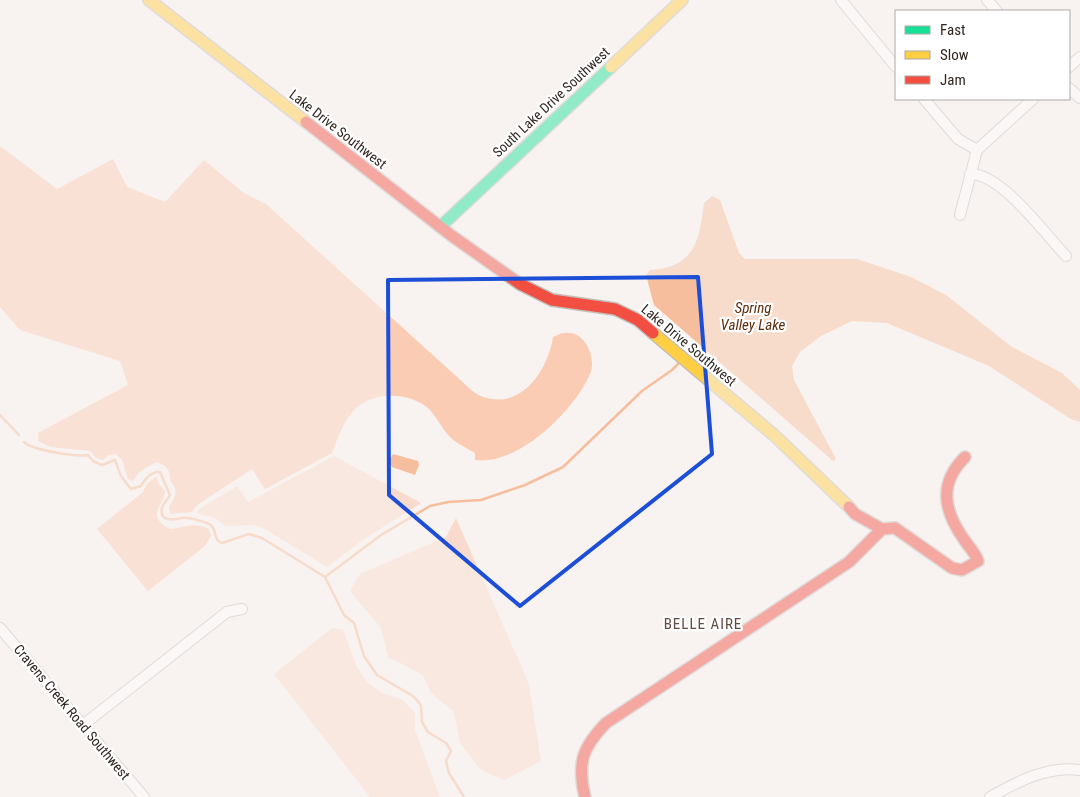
<svg xmlns="http://www.w3.org/2000/svg" width="1080" height="797" viewBox="0 0 1080 797" font-family="'Roboto Condensed',sans-serif">
<rect width="100%" height="100%" fill="#f8f3f0"/>
<path fill="#f8dbcc" d="M 334,456 L 421,503 L 364,539 L 327,567 L 265,529 L 254,525 L 225,526 L 215,518 L 196,513 L 201,508 L 237,486 L 248,502 Z
M 456,518 L 529,684 L 541,761 L 504,780 L 481,770 L 460,743 L 454,712 L 431,693 L 423,675 L 388,657 L 381,628 L 350,591 L 360,574 L 446,537 Z
M 332,628 L 343,630 L 357,667 L 368,683 L 382,693 L 403,700 L 415,713 L 415,730 L 440,797 L 370,797 L 274,674 Z"/>
<path fill="#faccb3" d="M 0,146 L 57,189 L 113,159 L 127,187 L 165,202 L 204,160 L 244,193 L 266,204 L 467,386 C 471,390 477,395 483,397 C 522,410 548,370 553,337 C 556,336 560,333 564,333 C 585,329 597,358 590,374 C 574,411 518,466 475,460 L 475,453 C 467,448 457,444 450,437 C 442,429 437,417 429,409 C 410,392 374,391 355,409 C 343,422 338,437 332,453 L 265,489 L 252,469 L 197,505 L 192,512 L 170,514 L 169,507 C 176,496 179,491 170,480 C 170,469 167,466 156,462 L 139,472 L 133,481 L 128,479 L 122,460 L 116,454 L 109,455 L 103,460 L 96,458 L 90,451 L 51,447 L 38,441 L 38,433 L 128,385 L 120,361 L 20,330 L 0,307 Z
M 156,477 L 159,484 L 165,491 C 162,508 146,516 170,529 C 186,528 189,522 208,528 L 211,536 L 205,546 L 148,591 L 97,529 L 143,492 L 147,484 Z"/>
<path fill="#f7be9e" d="M 712,196 L 720,200 L 739,253 L 745,259 L 857,259 L 911,277 L 946,295 L 1012,347 L 1062,373 L 1080,390 L 1080,422 L 1071,419 L 989,366 L 887,323 L 852,321 L 821,336 L 800,352 L 792,366 L 794,380 L 836,459 L 833,461 L 654,305 L 646,275 L 650,270 C 695,267 699,242 704,203 Z
M 393,454 L 418,461 L 419,465 L 415,475 L 392,467 L 389,461 Z"/>
<g fill="none" stroke-linecap="round" stroke-linejoin="round">
<path stroke="#f7be9e" stroke-width="2.5" d="M 687,354 L 697,341
M 0,415 L 19,435
M 24,442 C 32,450 76,457 88,455 L 93,461 L 102,465 L 115,460 L 121,476 L 131,489 L 141,486 C 144,480 151,471 160,472 L 170,495 C 168,499 163,504 162,508 C 159,522 174,520 182,518 C 188,517 208,522 212,526 C 216,531 214,536 218,541 L 222,543 L 249,534 L 262,538 L 325,577 L 344,615 L 354,623 L 364,656 L 377,675 L 413,696 L 421,705 L 422,722 L 428,732 L 446,743 L 451,751 L 446,761 L 449,773 L 464,797
M 325,577 L 381,535 L 430,506 L 448,502 L 481,500 L 525,485 L 563,467 L 642,391 L 672,370 L 680,362"/>
<defs>
<path id="street" d="M 841,0 L 896,67
M 987,0 L 997,11
M 1069,67 L 1080,57
M 1069,88 L 1080,98
M 924,99 L 958,139 L 977,150
M 970,174 C 1001,173 1045,234 1066,256
M 960,215 L 977,150 L 1033,99
M 0,628 L 144,797
M 83,725 L 227,612 L 242,609
M 990,797 C 1017,782 1048,765 1080,770"/>
<path id="fast" d="M 440,227 L 611,67"/>
<path id="slow" d="M 149,0 L 306,122
M 611,67 L 682,0
M 653,333 L 775,436 L 849,507"/>
<path id="jam" d="M 306,122 L 452,236 L 520,284 L 552,300 L 615,309 L 638,320 L 653,333
M 849,507 L 855,514 L 882,529 L 895,528 L 952,568 L 962,570 L 978,561 C 975,552 968,546 963,538 C 943,509 939,483 965,457
M 585,797 C 577,763 582,748 606,723 L 849,562 L 882,529"/>
</defs>
<use href="#street" stroke="#c4beba" stroke-width="12"/>
<use href="#fast" stroke="#c4beba" stroke-width="14"/>
<use href="#slow" stroke="#c4beba" stroke-width="14"/>
<use href="#jam" stroke="#c4beba" stroke-width="14"/>
<use href="#street" stroke="#fefdfd" stroke-width="10"/>
<use href="#fast" stroke="#16e098" stroke-width="11"/>
<use href="#slow" stroke="#ffcf43" stroke-width="11"/>
<use href="#jam" stroke="#f24e42" stroke-width="11"/>
</g>
<path d="M0 0H1080V797H0ZM 698,277 L 712,454 L 520,606 L 389,495 L 388,280 Z" fill="#f8f3f0" fill-opacity=".55" fill-rule="evenodd"/>
<path fill="none" stroke="#1d4ed8" stroke-width="4" stroke-linejoin="round" d="M 698,277 L 712,454 L 520,606 L 389,495 L 388,280 Z"/>
<g text-anchor="middle" stroke-width="4.5" stroke-linejoin="round" paint-order="stroke">
<g font-size="14" fill="#302722" stroke="#fff">
<text transform="translate(551 102) rotate(-43)" y="5">South Lake Drive Southwest</text>
<text transform="translate(338 129) rotate(38)" y="5">Lake Drive Southwest</text>
<text transform="translate(689 345) rotate(40)" y="5">Lake Drive Southwest</text>
<text transform="translate(72 712) rotate(50)" y="5">Cravens Creek Road Southwest</text>
</g>
<g font-size="15" font-style="italic" fill="#5e2d0b" stroke="#fff">
<text x="753" y="313">Spring<tspan x="753" dy="17">Valley Lake</tspan></text>
</g>
<g font-size="15" letter-spacing="1" fill="#604c41" stroke="#fff">
<text x="703" y="629">BELLE AIRE</text>
</g>
</g>
<rect x="895" y="10" width="175" height="90" fill="#ffffff" stroke="#aca9a7"/>
<rect x="905" y="26" width="25" height="8" fill="#16e098" stroke="#aca9a7"/>
<text x="940" y="35" font-size="15" fill="#302722">Fast</text>
<rect x="905" y="51" width="25" height="8" fill="#ffcf43" stroke="#aca9a7"/>
<text x="940" y="60" font-size="15" fill="#302722">Slow</text>
<rect x="905" y="76" width="25" height="8" fill="#f24e42" stroke="#aca9a7"/>
<text x="940" y="85" font-size="15" fill="#302722">Jam</text>
</svg>
